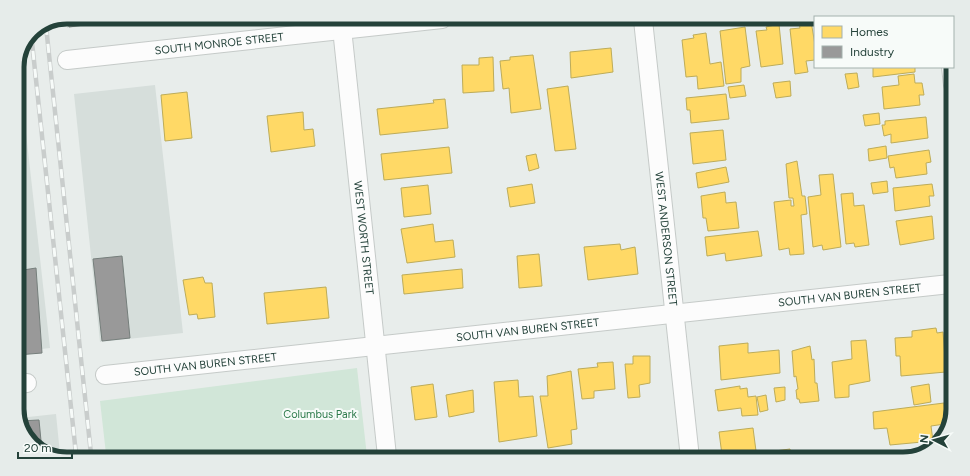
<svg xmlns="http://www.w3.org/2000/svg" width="970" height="476" viewBox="0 0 970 476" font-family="Figtree,sans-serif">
<rect width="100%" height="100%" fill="#e8edeb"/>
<path fill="#d6dedb" d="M 66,17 L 149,17 L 149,19 L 67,28 Z
M 18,61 L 50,348 L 17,352 L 17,64 Z
M 155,85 L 183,333 L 100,342 L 74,94 Z
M 56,414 L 60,454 L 45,454 L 26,437 L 19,418 Z"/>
<path fill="#d1e6d8" d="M 357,368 L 367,456 L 106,454 L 100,401 Z"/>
<path fill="#ffd966" stroke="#bdac59" d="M 811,21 L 815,45 L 815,60 L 806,61 L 808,72 L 795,74 L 790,29 L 800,28 L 799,23 Z
M 779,24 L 783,64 L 761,67 L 756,31 L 767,30 L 766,27 Z
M 745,27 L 750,66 L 741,68 L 741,82 L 726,84 L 720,31 Z
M 706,33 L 710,64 L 721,62 L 724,86 L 698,89 L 697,76 L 686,77 L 682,40 L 694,38 L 693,35 Z
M 611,48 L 613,72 L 571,78 L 570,52 Z
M 533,55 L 541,109 L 511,113 L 509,88 L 503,89 L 500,61 L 510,60 L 510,57 Z
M 493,57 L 494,91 L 463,93 L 462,65 L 479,65 L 479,58 Z
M 873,67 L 915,67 L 915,72 L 873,77 Z
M 857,73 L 859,87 L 848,89 L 845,74 Z
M 914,74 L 915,83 L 922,83 L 924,95 L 919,95 L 920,105 L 884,109 L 882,87 L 899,85 L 898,76 Z
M 790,81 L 791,96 L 776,98 L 773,83 Z
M 744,85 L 746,96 L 730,98 L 728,87 Z
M 568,86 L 576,149 L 555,151 L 547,89 Z
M 187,92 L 192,138 L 165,141 L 161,95 Z
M 726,94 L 729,119 L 691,123 L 690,110 L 687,110 L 686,98 Z
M 445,99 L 448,128 L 380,135 L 377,109 L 434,103 L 433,100 Z
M 303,112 L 304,130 L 313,129 L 315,146 L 271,152 L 267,116 Z
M 879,113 L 880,124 L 865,126 L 863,115 Z
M 926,117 L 928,138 L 891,143 L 891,134 L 884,136 L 882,125 L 885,125 L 885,121 Z
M 723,130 L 726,160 L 693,164 L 690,133 Z
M 886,146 L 887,158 L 869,161 L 868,149 Z
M 449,147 L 452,173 L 384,180 L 381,154 Z
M 929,150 L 931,162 L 926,163 L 927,174 L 896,178 L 894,167 L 890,168 L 888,156 Z
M 536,154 L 539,168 L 529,171 L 526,156 Z
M 797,161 L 802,196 L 805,196 L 807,214 L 801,215 L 804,254 L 790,255 L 789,248 L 779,250 L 774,202 L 791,200 L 791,206 L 794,206 L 793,198 L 789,198 L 786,164 Z
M 726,167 L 729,182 L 698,188 L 696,173 Z
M 833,174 L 841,247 L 823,250 L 822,245 L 813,247 L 808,197 L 821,195 L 819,175 Z
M 887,181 L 888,192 L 873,194 L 871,183 Z
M 532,184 L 535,203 L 510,207 L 507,188 Z
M 932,184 L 934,196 L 929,196 L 930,206 L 895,211 L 893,188 Z
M 428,185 L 431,214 L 404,217 L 401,188 Z
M 725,192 L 726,203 L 736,202 L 739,228 L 708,231 L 706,218 L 703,218 L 701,196 Z
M 853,193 L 854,206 L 864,205 L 869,245 L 855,247 L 854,243 L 846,244 L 841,194 Z
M 932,216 L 934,239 L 900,245 L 896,221 Z
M 433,224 L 435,242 L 453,240 L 455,257 L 407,263 L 401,229 Z
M 758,231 L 762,256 L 726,261 L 725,253 L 707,256 L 705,237 Z
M 620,244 L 621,250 L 635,247 L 638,274 L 588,280 L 584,247 Z
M 539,254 L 542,286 L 519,288 L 517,256 Z
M 462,269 L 463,288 L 404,294 L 402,275 Z
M 203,277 L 205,283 L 212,283 L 215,317 L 198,319 L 197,314 L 189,315 L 183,280 Z
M 326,287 L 329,318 L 267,324 L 264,293 Z
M 936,328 L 937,333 L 943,332 L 946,372 L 901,376 L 900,356 L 896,356 L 895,338 L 912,337 L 912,331 Z
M 866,340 L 870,381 L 849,385 L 849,397 L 835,398 L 832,362 L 852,359 L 851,341 Z
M 748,343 L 748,353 L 779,350 L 780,373 L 721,380 L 719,346 Z
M 810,346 L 812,360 L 814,359 L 815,383 L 817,383 L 819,401 L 800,403 L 799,399 L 797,399 L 796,390 L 798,389 L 796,376 L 794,377 L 792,351 Z
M 633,356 L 650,356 L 650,383 L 639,385 L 640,397 L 628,398 L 625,364 L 633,364 Z
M 613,362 L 615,389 L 594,391 L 594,398 L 582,399 L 578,369 L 598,367 L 597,363 Z
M 571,371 L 577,429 L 571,430 L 572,444 L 548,448 L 540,396 L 548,396 L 547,376 Z
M 518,380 L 519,397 L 533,396 L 537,436 L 499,442 L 494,382 Z
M 433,384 L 437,417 L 415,420 L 411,387 Z
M 929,384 L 931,402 L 914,405 L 911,387 Z
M 740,386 L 740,389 L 747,388 L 748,397 L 756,396 L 758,415 L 742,416 L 741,408 L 718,411 L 715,390 Z
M 785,387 L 785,400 L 776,402 L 774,388 Z
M 473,390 L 474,412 L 449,417 L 446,395 Z
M 766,395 L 768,410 L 760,412 L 757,397 Z
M 944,403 L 945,424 L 931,426 L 933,441 L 890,445 L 887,428 L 874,429 L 873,412 Z
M 753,428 L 756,451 L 722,455 L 719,432 Z
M 790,449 L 791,458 L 776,458 L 775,451 Z"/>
<path fill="#999" stroke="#767f7c" d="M 68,17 L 145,17 L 69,27 Z
M 122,256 L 130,338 L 102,341 L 93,259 Z
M 36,268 L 42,353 L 17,355 L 17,271 Z
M 39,420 L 42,451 L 26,437 L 20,421 Z"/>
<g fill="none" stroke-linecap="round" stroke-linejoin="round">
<defs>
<g id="street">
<path id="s1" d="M 341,19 L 387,456"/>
<path id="s2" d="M 643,20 L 690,458"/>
<path id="s3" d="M 67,60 L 442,19"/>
<path d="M 951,67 L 953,85"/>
<path id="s4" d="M 105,375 L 950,284"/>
<path d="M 17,384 L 27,383"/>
</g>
</defs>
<use href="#street" stroke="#c5cac8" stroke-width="20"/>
<use href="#street" stroke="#fcfcfc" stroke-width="18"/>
<defs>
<path id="rail" d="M 46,26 L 91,454
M 31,33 L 76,454"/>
</defs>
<use href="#rail" stroke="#c9cdcc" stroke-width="4.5"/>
<use href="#rail" stroke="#f7fbf9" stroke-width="3" stroke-dasharray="9" stroke-linecap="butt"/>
</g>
<g text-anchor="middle" stroke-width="4" stroke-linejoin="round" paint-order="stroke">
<g font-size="11" fill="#24423a" stroke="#f7fbf9">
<text dy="4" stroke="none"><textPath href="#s3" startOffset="153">SOUTH MONROE STREET</textPath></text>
<text dy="4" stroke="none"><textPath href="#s1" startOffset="220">WEST WORTH STREET</textPath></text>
<text dy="4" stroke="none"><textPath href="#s2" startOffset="220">WEST ANDERSON STREET</textPath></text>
<text dy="4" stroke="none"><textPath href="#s4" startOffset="749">SOUTH VAN BUREN STREET</textPath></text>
<text dy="4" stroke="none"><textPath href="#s4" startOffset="425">SOUTH VAN BUREN STREET</textPath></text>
<text dy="4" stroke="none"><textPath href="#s4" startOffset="101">SOUTH VAN BUREN STREET</textPath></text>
</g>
<g font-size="11" fill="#2d7a4b" stroke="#f7fbf9">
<text x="320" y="418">Columbus Park</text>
</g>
</g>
<path d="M0 0H970V476H0ZM67 24H903A43 43 0 0 1 946 67V409A43 43 0 0 1 903 452H67A43 43 0 0 1 24 409V67A43 43 0 0 1 67 24Z" fill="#e6ecea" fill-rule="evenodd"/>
<path fill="none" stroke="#24423a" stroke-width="5" d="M67 24H903A43 43 0 0 1 946 67V409A43 43 0 0 1 903 452H67A43 43 0 0 1 24 409V67A43 43 0 0 1 67 24Z"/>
<rect x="814" y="16" width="140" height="52" fill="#f7fbf9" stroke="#a3b1ad"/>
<rect x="822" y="26" width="20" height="12" fill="#ffd966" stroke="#a3b1ad"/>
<text x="850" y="36" font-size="12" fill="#24423a">Homes</text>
<rect x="822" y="46" width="20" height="12" fill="#999999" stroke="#a3b1ad"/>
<text x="850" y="56" font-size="12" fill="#24423a">Industry</text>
<g transform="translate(934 440) rotate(276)" stroke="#f7fbf9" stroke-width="3" paint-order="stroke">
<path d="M0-3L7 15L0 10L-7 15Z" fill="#24423a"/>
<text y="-6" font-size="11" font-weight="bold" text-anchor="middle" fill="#24423a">N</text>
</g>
<path d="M18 452v6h54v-6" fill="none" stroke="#24423a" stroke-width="2"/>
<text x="24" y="452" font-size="12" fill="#24423a" stroke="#f7fbf9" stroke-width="3" paint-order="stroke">20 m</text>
</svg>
